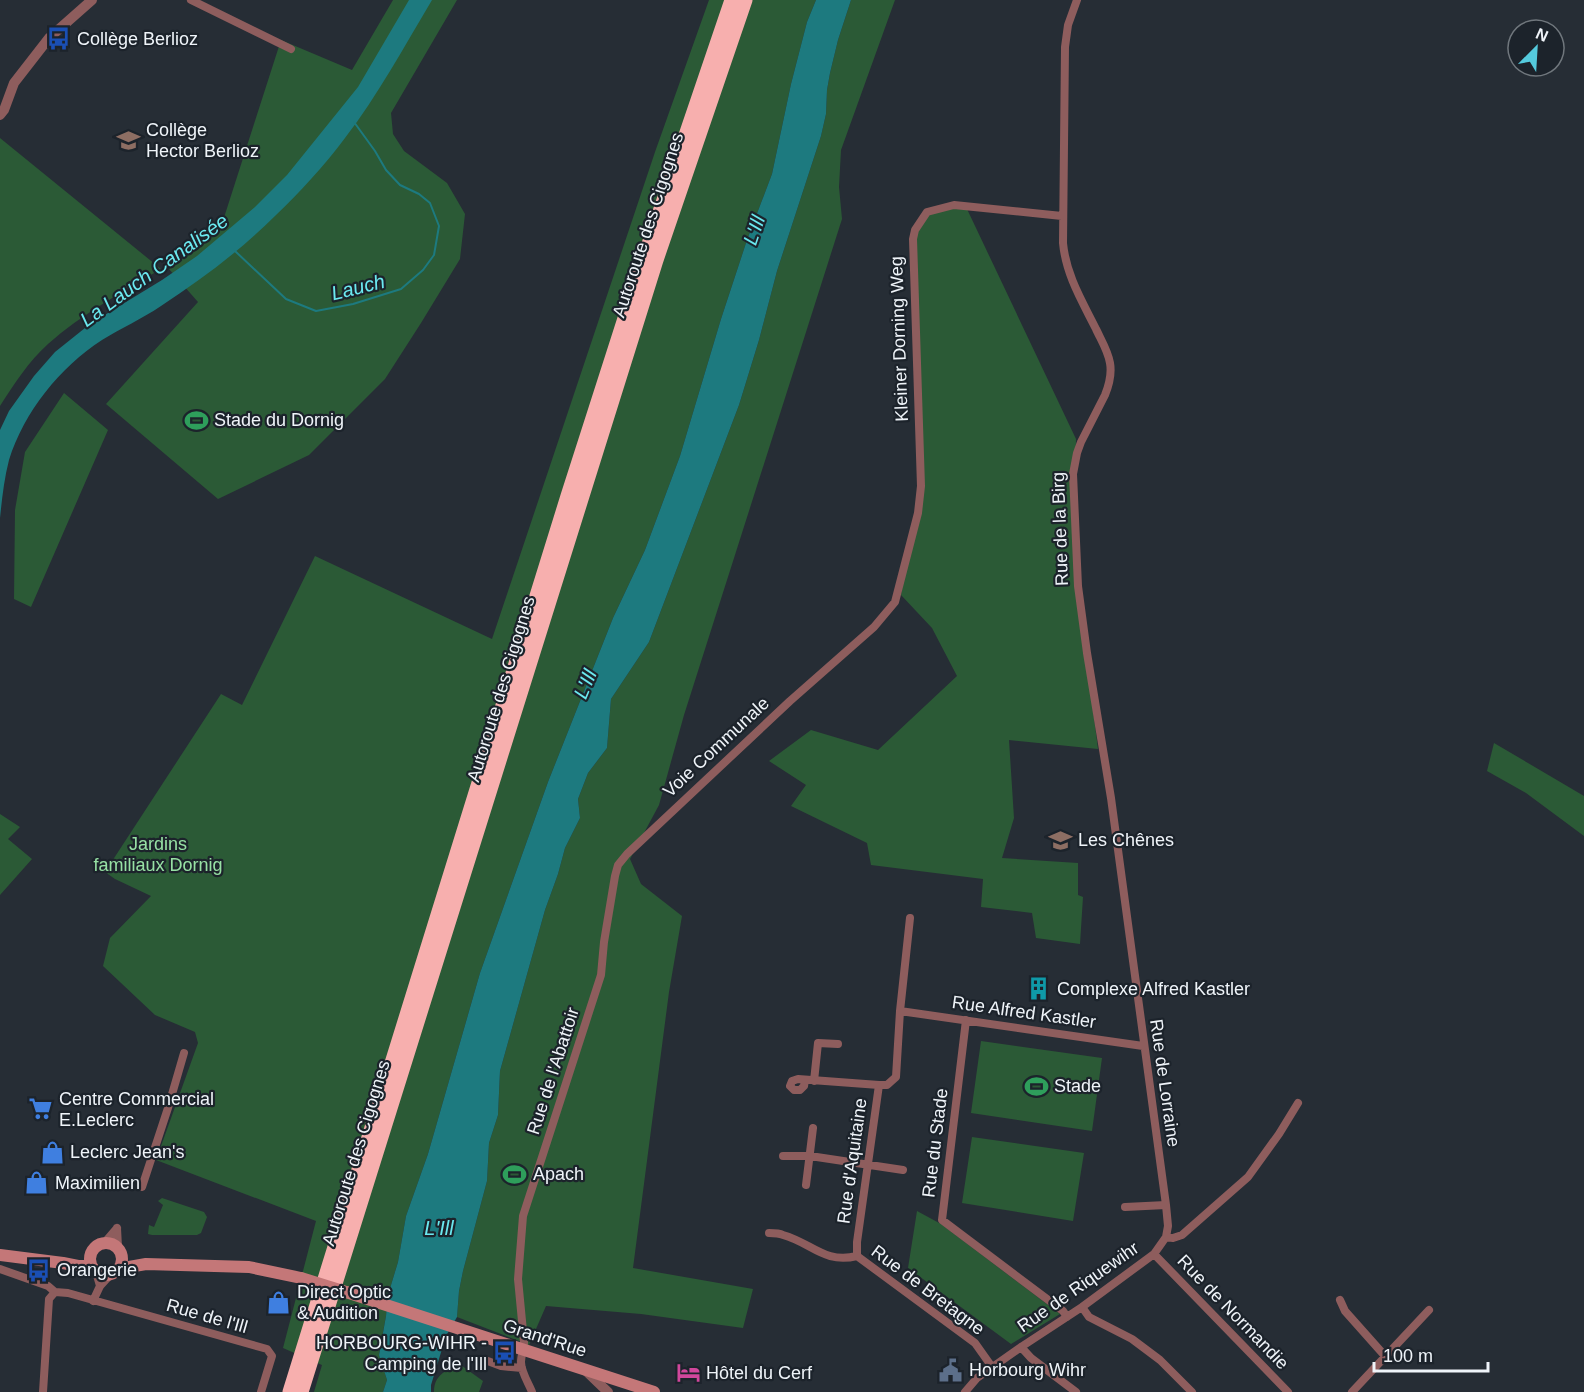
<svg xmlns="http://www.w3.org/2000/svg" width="1584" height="1392" viewBox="0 0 1584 1392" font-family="Arial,sans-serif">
<rect width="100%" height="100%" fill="#262d35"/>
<path fill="#2b5a36" d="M 393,0 L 457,0 L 391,113 L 393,134 L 404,151 L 447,183 L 465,214 L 460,259 L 421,323 L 385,379 L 309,455 L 218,499 L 106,404 L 198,302 L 169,269 L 220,230 L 281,40 L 352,70 Z
M 709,0 L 816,0 L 807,22 L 791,84 L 772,174 L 747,240 L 721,319 L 680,456 L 645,550 L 613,618 L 548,782 L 480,973 L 428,1154 L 406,1216 L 398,1262 L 388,1295 L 386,1316 L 379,1354 L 387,1380 L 383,1392 L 314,1392 L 322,1365 L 283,1348 L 316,1221 L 156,1160 L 198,1043 L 195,1032 L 155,1015 L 103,966 L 110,938 L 151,896 L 115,879 L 105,872 L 221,694 L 242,705 L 315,556 L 492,639 L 655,152 Z
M 851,0 L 895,0 L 841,150 L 839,187 L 842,219 L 684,715 L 659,805 L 630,859 L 641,884 L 682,916 L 669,992 L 633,1268 L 753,1289 L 743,1328 L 641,1314 L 546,1306 L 529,1345 L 457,1317 L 459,1291 L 463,1271 L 487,1181 L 489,1143 L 498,1115 L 500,1071 L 545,910 L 558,874 L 565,848 L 580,818 L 578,799 L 588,773 L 607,748 L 611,699 L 649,642 L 739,405 L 759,340 L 777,271 L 821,136 L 826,114 L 827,90 L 830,73 L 838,40 Z
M 0,138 L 161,269 C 122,292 82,314 48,344 C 29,361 14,384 0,406 Z
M 931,207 L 967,209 L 1076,439 L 1074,561 L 1098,749 L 1009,740 L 1014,818 L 1002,858 L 1078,863 L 1078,895 L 1083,897 L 1080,944 L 1036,938 L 1032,913 L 981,907 L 983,879 L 871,865 L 867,843 L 791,806 L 806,785 L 769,761 L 811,730 L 878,750 L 957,676 L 932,628 L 901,595 L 920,483 L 914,236 Z
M 64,393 L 108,430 L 31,607 L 14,599 L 15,510 L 25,452 Z
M 1494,743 L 1584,796 L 1584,836 L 1526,793 L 1487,771 Z
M 0,814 L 20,827 L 8,839 L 32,859 L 0,895 Z
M 981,1041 L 1102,1058 L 1092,1131 L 971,1113 Z
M 972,1137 L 1084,1153 L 1073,1221 L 962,1203 Z
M 162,1198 L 204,1212 L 207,1217 L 201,1233 L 197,1235 L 152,1235 L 148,1234 L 149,1225 L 154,1227 L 163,1205 L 158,1201 Z
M 917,1211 L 941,1224 L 1060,1314 L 1011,1344 L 908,1268 Z
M 458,1363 L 483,1381 L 479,1392 L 434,1392 C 434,1375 445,1372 458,1363 Z"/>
<path fill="#1d7a7f" d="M 409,0 L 432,0 C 404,47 378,95 345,138 C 324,166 300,192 275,216 C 241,250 202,279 161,306 C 142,319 121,328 102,340 C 60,367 24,412 9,460 C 4,479 2,499 0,518 L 0,430 L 9,411 L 34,376 L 55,352 L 90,324 L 162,280 L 197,256 L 255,207 L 287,175 L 358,87 Z
M 816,0 L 851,0 L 838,40 L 830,73 L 827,90 L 826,114 L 821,136 L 777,271 L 759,340 L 739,405 L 649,642 L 611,699 L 607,748 L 588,773 L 578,799 L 580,818 L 565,848 L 558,874 L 545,910 L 500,1071 L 498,1115 L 489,1143 L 487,1181 L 463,1271 L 459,1291 L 457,1317 L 446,1336 L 431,1385 L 431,1392 L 383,1392 L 387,1380 L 379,1355 L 386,1316 L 388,1295 L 398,1262 L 406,1216 L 428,1154 L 480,973 L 548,782 L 613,618 L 645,550 L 680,456 L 721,319 L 747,240 L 772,174 L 791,84 L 807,22 Z"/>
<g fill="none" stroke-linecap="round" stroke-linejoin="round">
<path stroke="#1d7a7f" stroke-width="2" d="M 235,251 L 286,299 L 316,311 L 353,304 L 401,289 L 423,270 L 434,255 L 439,226 L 430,203 L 419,194 L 400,185 L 386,170 L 375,151 L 354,122"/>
<path stroke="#8e5d5d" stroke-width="8" d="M 191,0 L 291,49
M 1077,0 L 1068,25 L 1065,47 L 1063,243 C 1066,275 1082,301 1096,329 C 1101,340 1108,351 1110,363 C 1112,374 1109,385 1105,395 L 1081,442 L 1077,453 L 1073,474 L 1078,586 L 1087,653 L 1111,798 L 1166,1205 L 1168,1226 L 1166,1237
M 900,1011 L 1143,1046
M 966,1020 L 942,1220 L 1063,1311 L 1067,1317
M 805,1080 L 804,1086 L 800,1090 L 794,1090 L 790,1086 L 792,1081 L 798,1079 L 879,1085
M 814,1081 L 818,1043 L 838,1044
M 783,1156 L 810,1156 L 903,1170
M 806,1185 L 813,1128
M 142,1187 L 168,1108 L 184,1053
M 1125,1207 L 1166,1205
M 117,1228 L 118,1247
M 769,1233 C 773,1233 779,1233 783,1235 C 812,1243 824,1264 857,1256 L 975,1343 L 992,1367
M 105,1242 L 117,1228
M 1154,1254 L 1288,1392
M 857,1256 L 857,1242 L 879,1085 L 887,1085 L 896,1077 L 900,1011 L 910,918
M 0,1269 L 48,1286 L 55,1292
M 96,1272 L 100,1286
M 55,1292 L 68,1293 L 267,1349 L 272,1356 L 261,1392
M 1340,1300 L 1345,1311 L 1385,1356
M 93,1301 L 100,1286 L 111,1274
M 1082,1307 L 1089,1317 L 1132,1339 L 1160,1360 L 1192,1392
M 1021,1347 L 1031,1358 L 1076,1392
M 485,1360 L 501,1366 L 522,1368
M 43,1392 L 49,1299 L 55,1292
M 532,1392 C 529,1384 521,1372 521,1362 C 521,1355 524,1349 524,1342 L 518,1279 L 523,1216 L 601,975 L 604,942 L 615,876 L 618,865 L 627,854 L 790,701 L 874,627 L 895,602 L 918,513 L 921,486 L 913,239 L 915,230 L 927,212 L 954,205 L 1062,216
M 965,1392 L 977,1378 L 1021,1347 L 1082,1307 L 1154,1254 L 1166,1237 L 1173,1238 L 1182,1235 L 1248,1177 L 1279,1134 L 1298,1103
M 1352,1392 L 1429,1310"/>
<path stroke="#8e5d5d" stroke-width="10" d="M 0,115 L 4,110 L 14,83 L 49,38 L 92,0
M 585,1370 L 608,1392"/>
<path stroke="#c47778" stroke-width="12" d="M90 1259a16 16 0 1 1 32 0a16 16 0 1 1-32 0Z
M 0,1255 L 63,1263 L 78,1266 L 91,1265
M 118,1269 L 146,1264 L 249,1267 L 301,1278
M 346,1292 L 654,1392"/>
<path stroke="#f7afae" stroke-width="15" d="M 290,1392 L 568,496 L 645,256 L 732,0
M 301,1392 L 656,260 L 745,0"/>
<path stroke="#c47778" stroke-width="12" d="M 301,1278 L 346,1292"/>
</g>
<defs>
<symbol id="bus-bare" viewBox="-9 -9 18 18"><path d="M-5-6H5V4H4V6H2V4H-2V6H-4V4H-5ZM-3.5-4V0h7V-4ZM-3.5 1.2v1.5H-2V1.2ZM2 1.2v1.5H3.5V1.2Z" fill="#1a4fb4" stroke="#1c232b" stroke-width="2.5" paint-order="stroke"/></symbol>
<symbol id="school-bare" viewBox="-9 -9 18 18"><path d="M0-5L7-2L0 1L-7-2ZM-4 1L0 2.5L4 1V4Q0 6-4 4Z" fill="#8d6e63" stroke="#1c232b" stroke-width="2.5" paint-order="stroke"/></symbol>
<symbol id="stadium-bare" viewBox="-9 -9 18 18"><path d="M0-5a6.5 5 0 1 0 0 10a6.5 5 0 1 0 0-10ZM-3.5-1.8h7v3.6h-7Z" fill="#2e9e5b" stroke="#1c232b" stroke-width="2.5" paint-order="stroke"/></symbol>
<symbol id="building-bare" viewBox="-9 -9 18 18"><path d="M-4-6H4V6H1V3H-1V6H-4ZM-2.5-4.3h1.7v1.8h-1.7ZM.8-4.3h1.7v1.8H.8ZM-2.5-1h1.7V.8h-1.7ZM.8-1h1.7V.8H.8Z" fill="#0f9aa8" stroke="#1c232b" stroke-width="2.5" paint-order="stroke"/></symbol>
<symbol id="supermarket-bare" viewBox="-9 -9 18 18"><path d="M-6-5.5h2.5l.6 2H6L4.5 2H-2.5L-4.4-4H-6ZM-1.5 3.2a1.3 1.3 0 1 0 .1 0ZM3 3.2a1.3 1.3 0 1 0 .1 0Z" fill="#3f7fe0" stroke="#1c232b" stroke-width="2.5" paint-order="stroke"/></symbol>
<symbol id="shop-bare" viewBox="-9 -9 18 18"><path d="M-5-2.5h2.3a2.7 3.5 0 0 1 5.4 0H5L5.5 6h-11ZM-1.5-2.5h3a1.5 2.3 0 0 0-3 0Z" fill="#3f7fe0" stroke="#1c232b" stroke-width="2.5" paint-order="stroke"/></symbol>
<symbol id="civic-bare" viewBox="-9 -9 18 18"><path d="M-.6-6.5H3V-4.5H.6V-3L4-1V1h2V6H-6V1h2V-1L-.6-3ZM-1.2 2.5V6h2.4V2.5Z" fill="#5c6f8a" stroke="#1c232b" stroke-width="2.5" paint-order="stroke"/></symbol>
<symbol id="hotel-bare" viewBox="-9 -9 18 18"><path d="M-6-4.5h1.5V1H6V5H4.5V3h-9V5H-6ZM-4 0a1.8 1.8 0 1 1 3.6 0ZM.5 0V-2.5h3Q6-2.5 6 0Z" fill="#d1479c" stroke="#1c232b" stroke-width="2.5" paint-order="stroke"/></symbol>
</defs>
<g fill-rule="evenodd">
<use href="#bus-bare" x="42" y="22" width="33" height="33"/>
<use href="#school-bare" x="112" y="124" width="33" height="33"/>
<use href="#stadium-bare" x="180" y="404" width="33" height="33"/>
<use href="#school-bare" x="1044" y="824" width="33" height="33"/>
<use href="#building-bare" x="1022" y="972" width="33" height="33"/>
<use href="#stadium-bare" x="1020" y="1070" width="33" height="33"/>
<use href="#supermarket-bare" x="24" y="1092" width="33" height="33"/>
<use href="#shop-bare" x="36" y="1136" width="33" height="33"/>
<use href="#stadium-bare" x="498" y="1158" width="33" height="33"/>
<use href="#shop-bare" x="20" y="1166" width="33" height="33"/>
<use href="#bus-bare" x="22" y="1254" width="33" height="33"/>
<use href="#shop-bare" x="262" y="1286" width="33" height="33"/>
<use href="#bus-bare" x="488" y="1336" width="33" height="33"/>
<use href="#civic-bare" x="934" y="1354" width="33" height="33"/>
<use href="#hotel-bare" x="672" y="1356" width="33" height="33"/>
</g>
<g text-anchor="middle" stroke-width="4.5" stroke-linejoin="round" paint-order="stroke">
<g font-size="18" fill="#eff4f9" stroke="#1c232b" text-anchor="start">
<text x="77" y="45">Collège Berlioz</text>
<text x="146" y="136">Collège<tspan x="146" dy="21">Hector Berlioz</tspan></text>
<text x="214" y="426">Stade du Dornig</text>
<text x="1078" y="846">Les Chênes</text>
<text x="1057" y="995">Complexe Alfred Kastler</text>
<text x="1054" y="1092">Stade</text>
<text x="59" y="1105">Centre Commercial<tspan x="59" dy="21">E.Leclerc</tspan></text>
<text x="70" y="1158">Leclerc Jean's</text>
<text x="533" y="1180">Apach</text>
<text x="55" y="1189">Maximilien</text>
<text x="57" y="1276">Orangerie</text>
<text x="297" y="1298">Direct Optic<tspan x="297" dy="21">&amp; Audition</tspan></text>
<text x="487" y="1349" text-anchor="end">HORBOURG-WIHR -<tspan x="487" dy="21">Camping de l'Ill</tspan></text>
<text x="969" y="1376">Horbourg Wihr</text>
<text x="706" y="1379">Hôtel du Cerf</text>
</g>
<g font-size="18" fill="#eff4f9" stroke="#1c232b">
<text transform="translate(648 225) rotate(-72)" y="6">Autoroute des Cigognes</text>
<text transform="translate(899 339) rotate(-92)" y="6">Kleiner Dorning Weg</text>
<text transform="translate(1060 529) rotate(-92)" y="6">Rue de la Birg</text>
<text transform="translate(501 689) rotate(-73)" y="6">Autoroute des Cigognes</text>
<text transform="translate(716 747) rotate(-43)" y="6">Voie Communale</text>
<text transform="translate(1024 1012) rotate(8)" y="6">Rue Alfred Kastler</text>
<text transform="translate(553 1071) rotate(-72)" y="6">Rue de l'Abattoir</text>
<text transform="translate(1165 1083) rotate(82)" y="6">Rue de Lorraine</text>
<text transform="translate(935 1143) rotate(-83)" y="6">Rue du Stade</text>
<text transform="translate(356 1153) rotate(-73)" y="6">Autoroute des Cigognes</text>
<text transform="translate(852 1161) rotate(-82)" y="6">Rue d'Aquitaine</text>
<text transform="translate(1078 1287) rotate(-35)" y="6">Rue de Riquewihr</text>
<text transform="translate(928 1290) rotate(37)" y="6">Rue de Bretagne</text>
<text transform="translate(1233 1312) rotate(46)" y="6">Rue de Normandie</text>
<text transform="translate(207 1316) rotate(16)" y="6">Rue de l'Ill</text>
<text transform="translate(545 1338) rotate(18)" y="6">Grand'Rue</text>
</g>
<g font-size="18" fill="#97e1a4" stroke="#1c232b">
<text x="158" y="850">Jardins<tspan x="158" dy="21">familiaux Dornig</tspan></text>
</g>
<g font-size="20" font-style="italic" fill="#6be9f0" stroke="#1c232b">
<text transform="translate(754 230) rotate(-71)" y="7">L'Ill</text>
<text transform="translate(154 270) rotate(-36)" y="7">La Lauch Canalisée</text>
<text transform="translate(358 287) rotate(-14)" y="7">Lauch</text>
<text transform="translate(585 684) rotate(-67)" y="7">L'Ill</text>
<text x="439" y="1235">L'Ill</text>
</g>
</g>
<g transform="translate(1536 48) rotate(24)"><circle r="28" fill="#1c232b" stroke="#70777d" stroke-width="1.5"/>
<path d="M0-4.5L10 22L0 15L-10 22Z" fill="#54cadd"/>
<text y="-9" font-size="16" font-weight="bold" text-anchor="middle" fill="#eff4f9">N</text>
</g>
<path d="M1374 1362v9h114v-9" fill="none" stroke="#eff4f9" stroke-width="3"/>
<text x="1383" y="1362" font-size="18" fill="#eff4f9" stroke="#1c232b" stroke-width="4.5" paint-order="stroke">100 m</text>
</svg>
